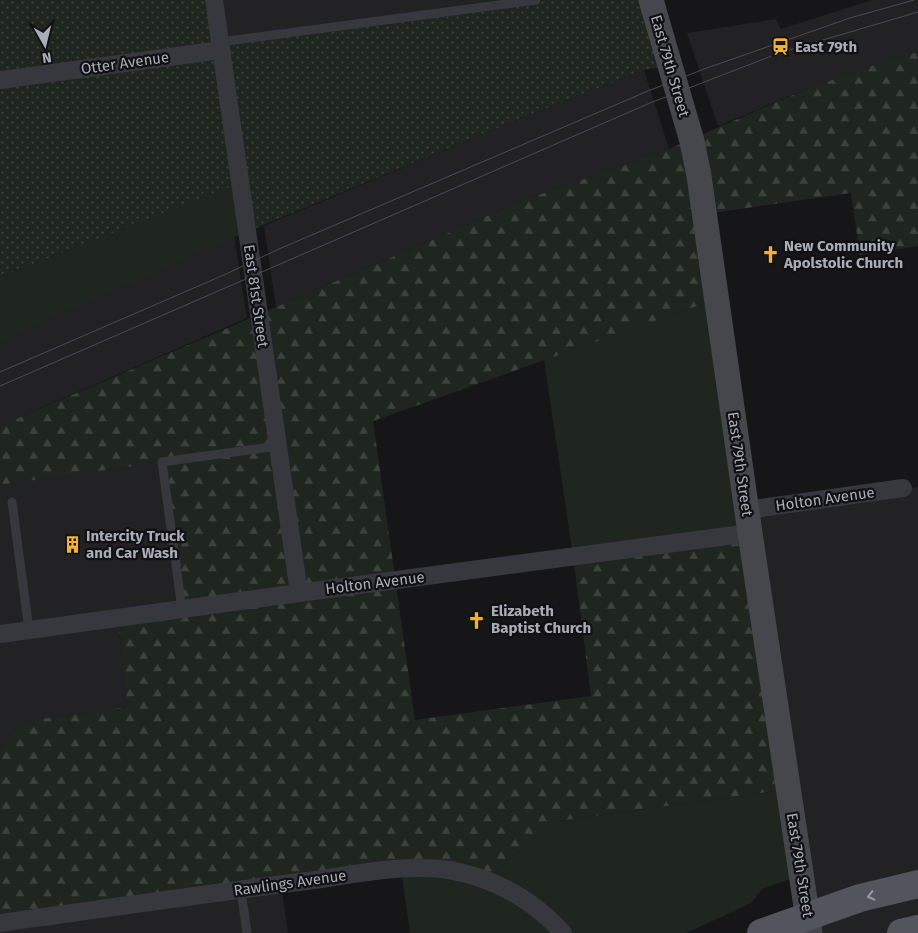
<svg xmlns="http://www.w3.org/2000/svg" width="918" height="933" viewBox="0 0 918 933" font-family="'Fira Sans',sans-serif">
<defs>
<pattern id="forest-firs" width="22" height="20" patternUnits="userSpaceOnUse" patternTransform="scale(1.25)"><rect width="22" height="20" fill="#1e261f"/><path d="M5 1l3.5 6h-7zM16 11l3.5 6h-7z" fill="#3c433d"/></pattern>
<pattern id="garden-dots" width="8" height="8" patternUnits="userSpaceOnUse" patternTransform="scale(1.25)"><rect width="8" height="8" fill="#1e261f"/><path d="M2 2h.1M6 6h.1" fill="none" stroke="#3c433d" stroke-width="1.8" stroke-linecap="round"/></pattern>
</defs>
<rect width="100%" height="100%" fill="#161618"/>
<path fill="#222225" d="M 214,0 L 536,0 L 220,42 Z
M 872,0 L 918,0 L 918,52 L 892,59 L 809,88 L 718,126 L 687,33 L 776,19 L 781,29 Z
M 644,70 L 669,149 L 527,199 L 276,307 L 264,226 L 512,122 Z
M 234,236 L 247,318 L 0,426 L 0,338 Z
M 162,462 L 182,609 L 118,618 L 127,707 L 20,722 L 0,749 L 0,485 Z
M 918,487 L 918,933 L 810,933 L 747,510 Z
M 281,884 L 288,933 L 0,933 L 0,923 Z"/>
<path fill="#1e261f" d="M 240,182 L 247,232 L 0,341 L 0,277 Z
M 717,299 L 750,533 L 573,556 L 544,360 Z
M 789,789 L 802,875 L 762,889 L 752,902 L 743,907 L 686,933 L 410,933 L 401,869 L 487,880 L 551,822 Z"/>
<path fill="url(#forest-firs)" d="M 918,52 L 918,246 L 860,255 L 851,193 L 705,214 L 717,299 L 373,421 L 415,720 L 591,696 L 573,556 L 750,533 L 789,789 L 551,822 L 487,880 L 448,870 L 0,923 L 0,749 L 20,722 L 127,707 L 118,618 L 182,609 L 162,462 L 0,485 L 0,426 L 527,199 L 669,149 L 809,88 L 892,59 Z"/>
<path fill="url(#garden-dots)" d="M 0,0 L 214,0 L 220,42 L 536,0 L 651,0 L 669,65 L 644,70 L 512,122 L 247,232 L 239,183 L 0,277 Z"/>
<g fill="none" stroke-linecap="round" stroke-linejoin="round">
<path stroke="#37383d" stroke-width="9" d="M 220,42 L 536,0
M 12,502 L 29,630
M 182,609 L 162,462 L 278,446
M 241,890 L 247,933"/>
<path stroke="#37383d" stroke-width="18" d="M 214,0 L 299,593
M 0,80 L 221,50
M 747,510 L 903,488
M 0,634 L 299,593 L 750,533
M 0,923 C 102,909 204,894 307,881 C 352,875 404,863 449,870 C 494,878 533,900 563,933"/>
<path stroke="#45474d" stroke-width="25" d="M 651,0 L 692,141 L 699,176 L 750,533 L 810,933"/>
<path stroke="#53555c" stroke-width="28" d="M 761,933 L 860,898 L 918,884
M 901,933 L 918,929"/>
<path stroke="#4a4c52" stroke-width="1" d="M 0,372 L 226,274 L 279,249 L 648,91 L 704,69 L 850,18 L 914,0
M 0,386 L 650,103 L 782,52 L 918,12"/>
</g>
<defs><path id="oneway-chevron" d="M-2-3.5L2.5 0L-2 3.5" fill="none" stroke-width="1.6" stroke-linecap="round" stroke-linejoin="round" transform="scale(1.25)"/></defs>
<use stroke="#979ba6" href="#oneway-chevron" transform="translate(871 896) rotate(166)"/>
<defs>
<symbol id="station-bare" viewBox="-9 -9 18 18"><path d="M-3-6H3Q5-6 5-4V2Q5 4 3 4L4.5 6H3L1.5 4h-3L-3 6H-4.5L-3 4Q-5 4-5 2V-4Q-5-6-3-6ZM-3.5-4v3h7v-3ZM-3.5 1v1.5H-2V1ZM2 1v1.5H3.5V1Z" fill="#f2b134" stroke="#111113" stroke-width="2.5" paint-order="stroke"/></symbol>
<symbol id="church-bare" viewBox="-9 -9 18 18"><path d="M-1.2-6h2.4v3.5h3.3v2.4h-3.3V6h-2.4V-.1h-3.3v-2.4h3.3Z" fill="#f2b134" stroke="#111113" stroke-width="2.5" paint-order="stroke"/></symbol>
<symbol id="building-bare" viewBox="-9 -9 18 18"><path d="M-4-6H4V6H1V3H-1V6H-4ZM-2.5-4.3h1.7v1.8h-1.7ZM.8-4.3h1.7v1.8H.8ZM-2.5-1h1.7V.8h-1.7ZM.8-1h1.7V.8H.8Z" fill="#f2b134" stroke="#111113" stroke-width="2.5" paint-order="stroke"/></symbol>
</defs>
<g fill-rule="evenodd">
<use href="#station-bare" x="768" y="34" width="25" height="25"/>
<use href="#church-bare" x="758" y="242" width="25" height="25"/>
<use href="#building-bare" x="60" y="532" width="25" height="25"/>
<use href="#church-bare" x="464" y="608" width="25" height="25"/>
</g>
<g text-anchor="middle" stroke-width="4.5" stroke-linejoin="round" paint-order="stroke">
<g font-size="15" font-weight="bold" fill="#a8adb8" stroke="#111113" text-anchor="start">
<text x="795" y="52">East 79th</text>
<text x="784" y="251">New Community<tspan x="784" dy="17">Apolstolic Church</tspan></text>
<text x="86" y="541">Intercity Truck<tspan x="86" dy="17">and Car Wash</tspan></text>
<text x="491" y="616">Elizabeth<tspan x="491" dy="17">Baptist Church</tspan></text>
</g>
<g font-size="15" fill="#a8adb8" stroke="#111113">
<text transform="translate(125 63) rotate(-8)" y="5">Otter Avenue</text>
<text transform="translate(670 66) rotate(74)" y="5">East 79th Street</text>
<text transform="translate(256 296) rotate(82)" y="5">East 81st Street</text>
<text transform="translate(740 464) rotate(82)" y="5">East 79th Street</text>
<text transform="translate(825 499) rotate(-8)" y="5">Holton Avenue</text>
<text transform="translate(375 583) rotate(-7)" y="5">Holton Avenue</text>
<text transform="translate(800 865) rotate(81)" y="5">East 79th Street</text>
<text transform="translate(290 883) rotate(-8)" y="5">Rawlings Avenue</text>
</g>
</g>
<g transform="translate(45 45) rotate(172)" stroke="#111113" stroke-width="4" paint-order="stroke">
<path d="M0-4L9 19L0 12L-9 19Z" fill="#a8adb8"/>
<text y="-8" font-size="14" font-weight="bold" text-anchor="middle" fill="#a8adb8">N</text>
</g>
</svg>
